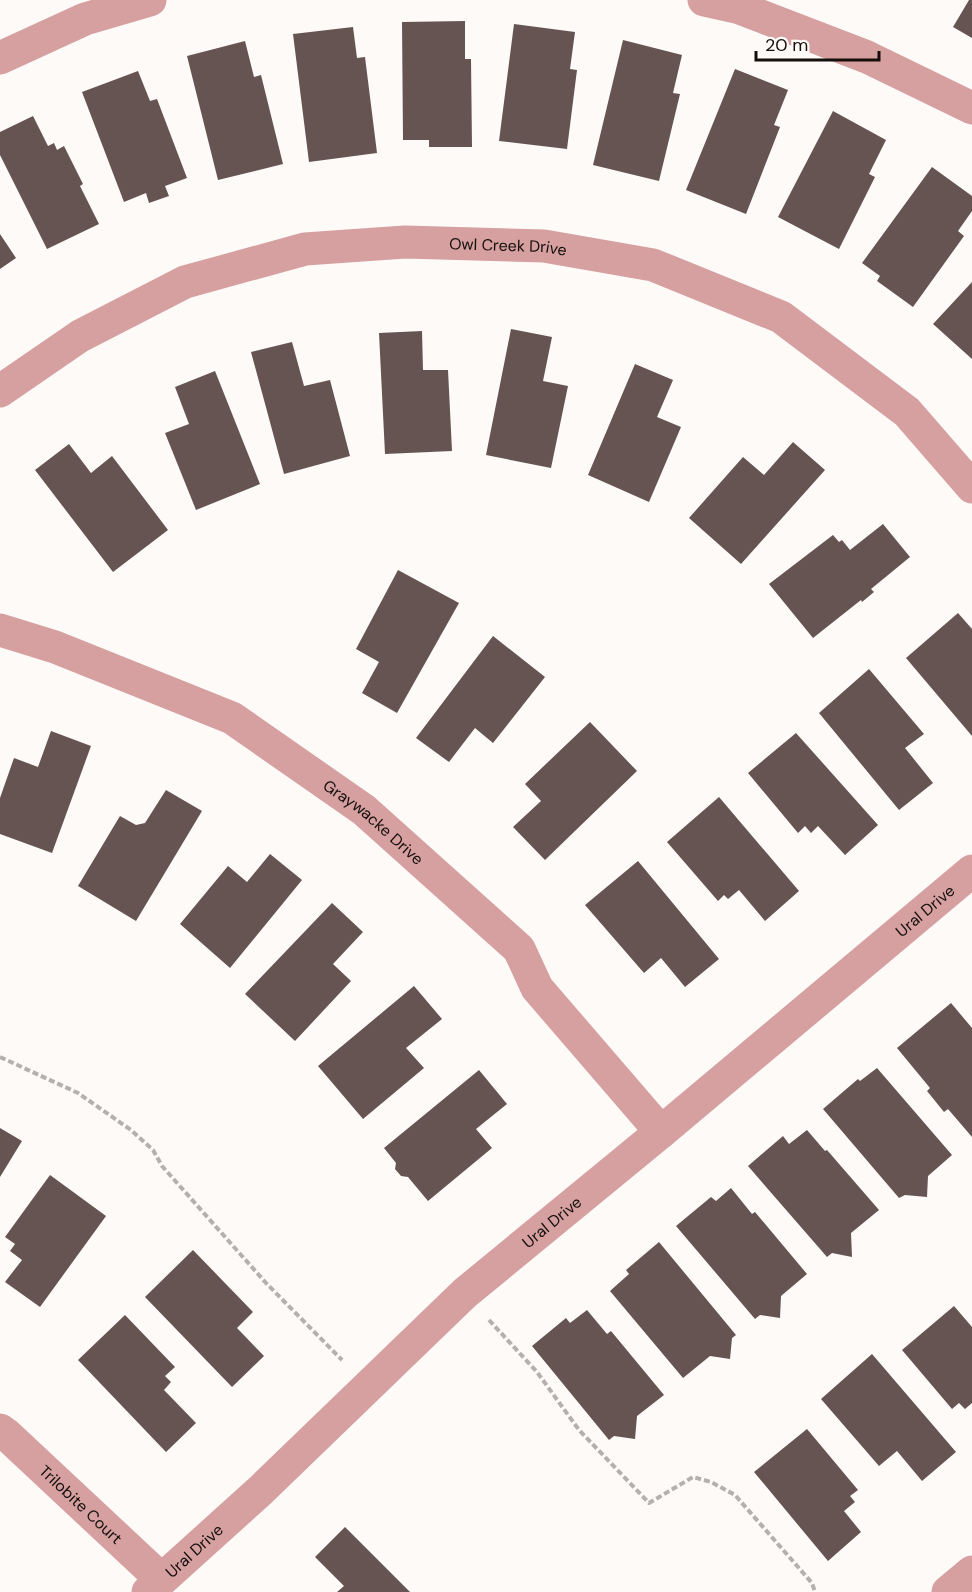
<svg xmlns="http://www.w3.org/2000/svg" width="972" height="1592" viewBox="0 0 972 1592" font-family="'DM Sans',sans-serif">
<rect width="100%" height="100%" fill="#fdfaf8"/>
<path fill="#665453" d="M 969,0 L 972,0 L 972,38 L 953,27 Z
M 465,21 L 465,59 L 471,59 L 472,147 L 429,147 L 429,140 L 403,140 L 402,22 Z
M 514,24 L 575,32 L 570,69 L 577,70 L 567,149 L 499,141 Z
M 353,27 L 357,58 L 365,57 L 377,153 L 309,162 L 293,34 Z
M 623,40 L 682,55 L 673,93 L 680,94 L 659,181 L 593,165 Z
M 245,41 L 254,77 L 261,75 L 283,164 L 218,180 L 187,56 Z
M 735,69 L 788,90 L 774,125 L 780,127 L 746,214 L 686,190 Z
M 138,71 L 150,101 L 157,99 L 187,178 L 165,186 L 169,196 L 149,203 L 146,193 L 124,202 L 82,92 Z
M 833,111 L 886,140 L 869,174 L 875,177 L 839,249 L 778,217 Z
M 33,116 L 48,146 L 54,143 L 57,150 L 64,146 L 83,184 L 80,186 L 99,224 L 47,249 L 0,155 L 0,132 Z
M 932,167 L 972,196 L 972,211 L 958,231 L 964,236 L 913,307 L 877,281 L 880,276 L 862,263 Z
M 0,234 L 16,258 L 0,269 Z
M 972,282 L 972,359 L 933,324 Z
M 511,329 L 552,337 L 543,381 L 568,386 L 551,468 L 486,455 Z
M 422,331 L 423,370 L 448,370 L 452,451 L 385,454 L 379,333 Z
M 292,342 L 304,386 L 330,380 L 350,456 L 284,474 L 251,352 Z
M 635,364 L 673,380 L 657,417 L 681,427 L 649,502 L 588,475 Z
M 215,371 L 260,484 L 196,510 L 165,433 L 189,424 L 175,387 Z
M 793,442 L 825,470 L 741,564 L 689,518 L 743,457 L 764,475 Z
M 69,444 L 91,473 L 112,456 L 168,530 L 113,572 L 35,470 Z
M 883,524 L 910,557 L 871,589 L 874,592 L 862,602 L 861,600 L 813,638 L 769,584 L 833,535 L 839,542 L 842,540 L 850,550 Z
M 398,570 L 459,603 L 397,713 L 362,693 L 379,662 L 356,649 Z
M 958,613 L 972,629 L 972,736 L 906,658 Z
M 493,636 L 545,677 L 493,743 L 475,728 L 449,762 L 416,738 Z
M 869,669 L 924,734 L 905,748 L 933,783 L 899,810 L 819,713 Z
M 590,722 L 637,771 L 545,860 L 513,827 L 541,801 L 525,784 Z
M 51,731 L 91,746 L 52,853 L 0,834 L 0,798 L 14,758 L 38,767 Z
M 796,733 L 878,825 L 845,855 L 818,826 L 811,833 L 805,826 L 798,833 L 748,773 Z
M 166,790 L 202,811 L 136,921 L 78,886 L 120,816 L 136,825 L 145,823 Z
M 719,797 L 799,891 L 765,921 L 739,890 L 728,899 L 724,895 L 718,901 L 667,842 Z
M 270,854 L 302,880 L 230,968 L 180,924 L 228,866 L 247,882 Z
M 638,861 L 719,959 L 685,987 L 661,958 L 644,973 L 585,905 Z
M 332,903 L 363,932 L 333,964 L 351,981 L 295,1041 L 245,994 Z
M 414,986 L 442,1019 L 406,1048 L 424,1068 L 363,1119 L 318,1066 Z
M 951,1003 L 972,1028 L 972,1137 L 948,1109 L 944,1112 L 927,1091 L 930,1088 L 897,1048 Z
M 877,1068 L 952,1155 L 928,1176 L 927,1197 L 905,1195 L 899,1198 L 823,1109 L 858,1079 L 860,1081 Z
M 479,1070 L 507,1104 L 476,1129 L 492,1148 L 428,1201 L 408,1177 L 401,1176 L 395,1169 L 396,1163 L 384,1148 Z
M 0,1128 L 22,1141 L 0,1177 Z
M 807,1130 L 825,1151 L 827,1150 L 879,1210 L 851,1233 L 852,1257 L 832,1253 L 827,1257 L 748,1166 L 783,1136 L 789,1144 Z
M 50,1175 L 106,1216 L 40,1307 L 5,1282 L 22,1260 L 10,1251 L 15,1244 L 5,1237 Z
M 731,1188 L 752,1214 L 755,1212 L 807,1274 L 781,1296 L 780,1318 L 760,1315 L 755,1319 L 676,1226 L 711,1197 L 716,1201 Z
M 659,1242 L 736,1335 L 732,1338 L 730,1359 L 710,1356 L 683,1378 L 610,1291 L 629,1274 L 626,1270 Z
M 193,1250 L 253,1312 L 237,1328 L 264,1356 L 232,1387 L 145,1297 Z
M 954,1306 L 972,1327 L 972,1403 L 965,1409 L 959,1403 L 952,1409 L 902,1350 Z
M 587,1310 L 607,1334 L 611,1331 L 664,1395 L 637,1416 L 635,1439 L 614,1436 L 609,1440 L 532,1346 L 566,1318 L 570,1323 Z
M 125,1315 L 175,1367 L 165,1376 L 171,1382 L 164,1390 L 196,1423 L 166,1452 L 78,1360 Z
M 872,1354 L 956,1452 L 922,1481 L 897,1451 L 879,1466 L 821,1399 Z
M 807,1429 L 858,1490 L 850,1496 L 855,1502 L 844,1511 L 861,1532 L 828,1561 L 754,1472 Z
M 345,1527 L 410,1592 L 337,1592 L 344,1586 L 315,1557 Z"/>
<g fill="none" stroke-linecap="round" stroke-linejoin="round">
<path stroke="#b4b0ae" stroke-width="4" stroke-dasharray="6 3" stroke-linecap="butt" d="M 0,1057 L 78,1093 L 131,1130 L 153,1150 L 162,1166 L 266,1283 L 342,1360
M 489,1320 L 537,1372 L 579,1430 L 649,1503 L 693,1477 L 711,1482 L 735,1495 L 812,1583 L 815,1592"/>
<g stroke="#d69fa0" stroke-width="33">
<path d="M 704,0 L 740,8 L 867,57 L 972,108"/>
<path d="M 0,58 L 85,19 L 150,0"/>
<path id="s1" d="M 0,391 L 80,336 L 185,282 L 305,249 L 405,242 L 544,246 L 653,265 L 781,317 L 907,412 L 972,487"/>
<path id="s2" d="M 0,630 L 55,647 L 232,718 L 364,810 L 519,949 L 537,988 L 661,1132"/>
<path id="s3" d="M 0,1430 L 7,1435 L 161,1579"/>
<path id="s4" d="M 148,1592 L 261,1490 L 465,1293 L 661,1132 L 972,871"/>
<path d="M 948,1592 L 972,1572"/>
</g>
</g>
<g text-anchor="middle" stroke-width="6" stroke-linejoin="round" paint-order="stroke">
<g font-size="16" fill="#140f0b" stroke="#fdfaf8">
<text dy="6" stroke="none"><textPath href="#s1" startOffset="543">Owl Creek Drive</textPath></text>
<text dy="6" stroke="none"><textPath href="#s2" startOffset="424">Graywacke Drive</textPath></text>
<text dy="6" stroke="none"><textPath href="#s4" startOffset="1034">Ural Drive</textPath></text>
<text dy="6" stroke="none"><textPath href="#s4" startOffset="548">Ural Drive</textPath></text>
<text dy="6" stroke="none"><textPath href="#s3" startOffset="110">Trilobite Court</textPath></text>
<text dy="6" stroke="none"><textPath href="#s4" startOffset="62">Ural Drive</textPath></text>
</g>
</g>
<path d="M756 51v9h123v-9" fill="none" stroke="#140f0b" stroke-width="3"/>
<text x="765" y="51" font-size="18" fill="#140f0b" stroke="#fdfaf8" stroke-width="4.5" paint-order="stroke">20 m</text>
</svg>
